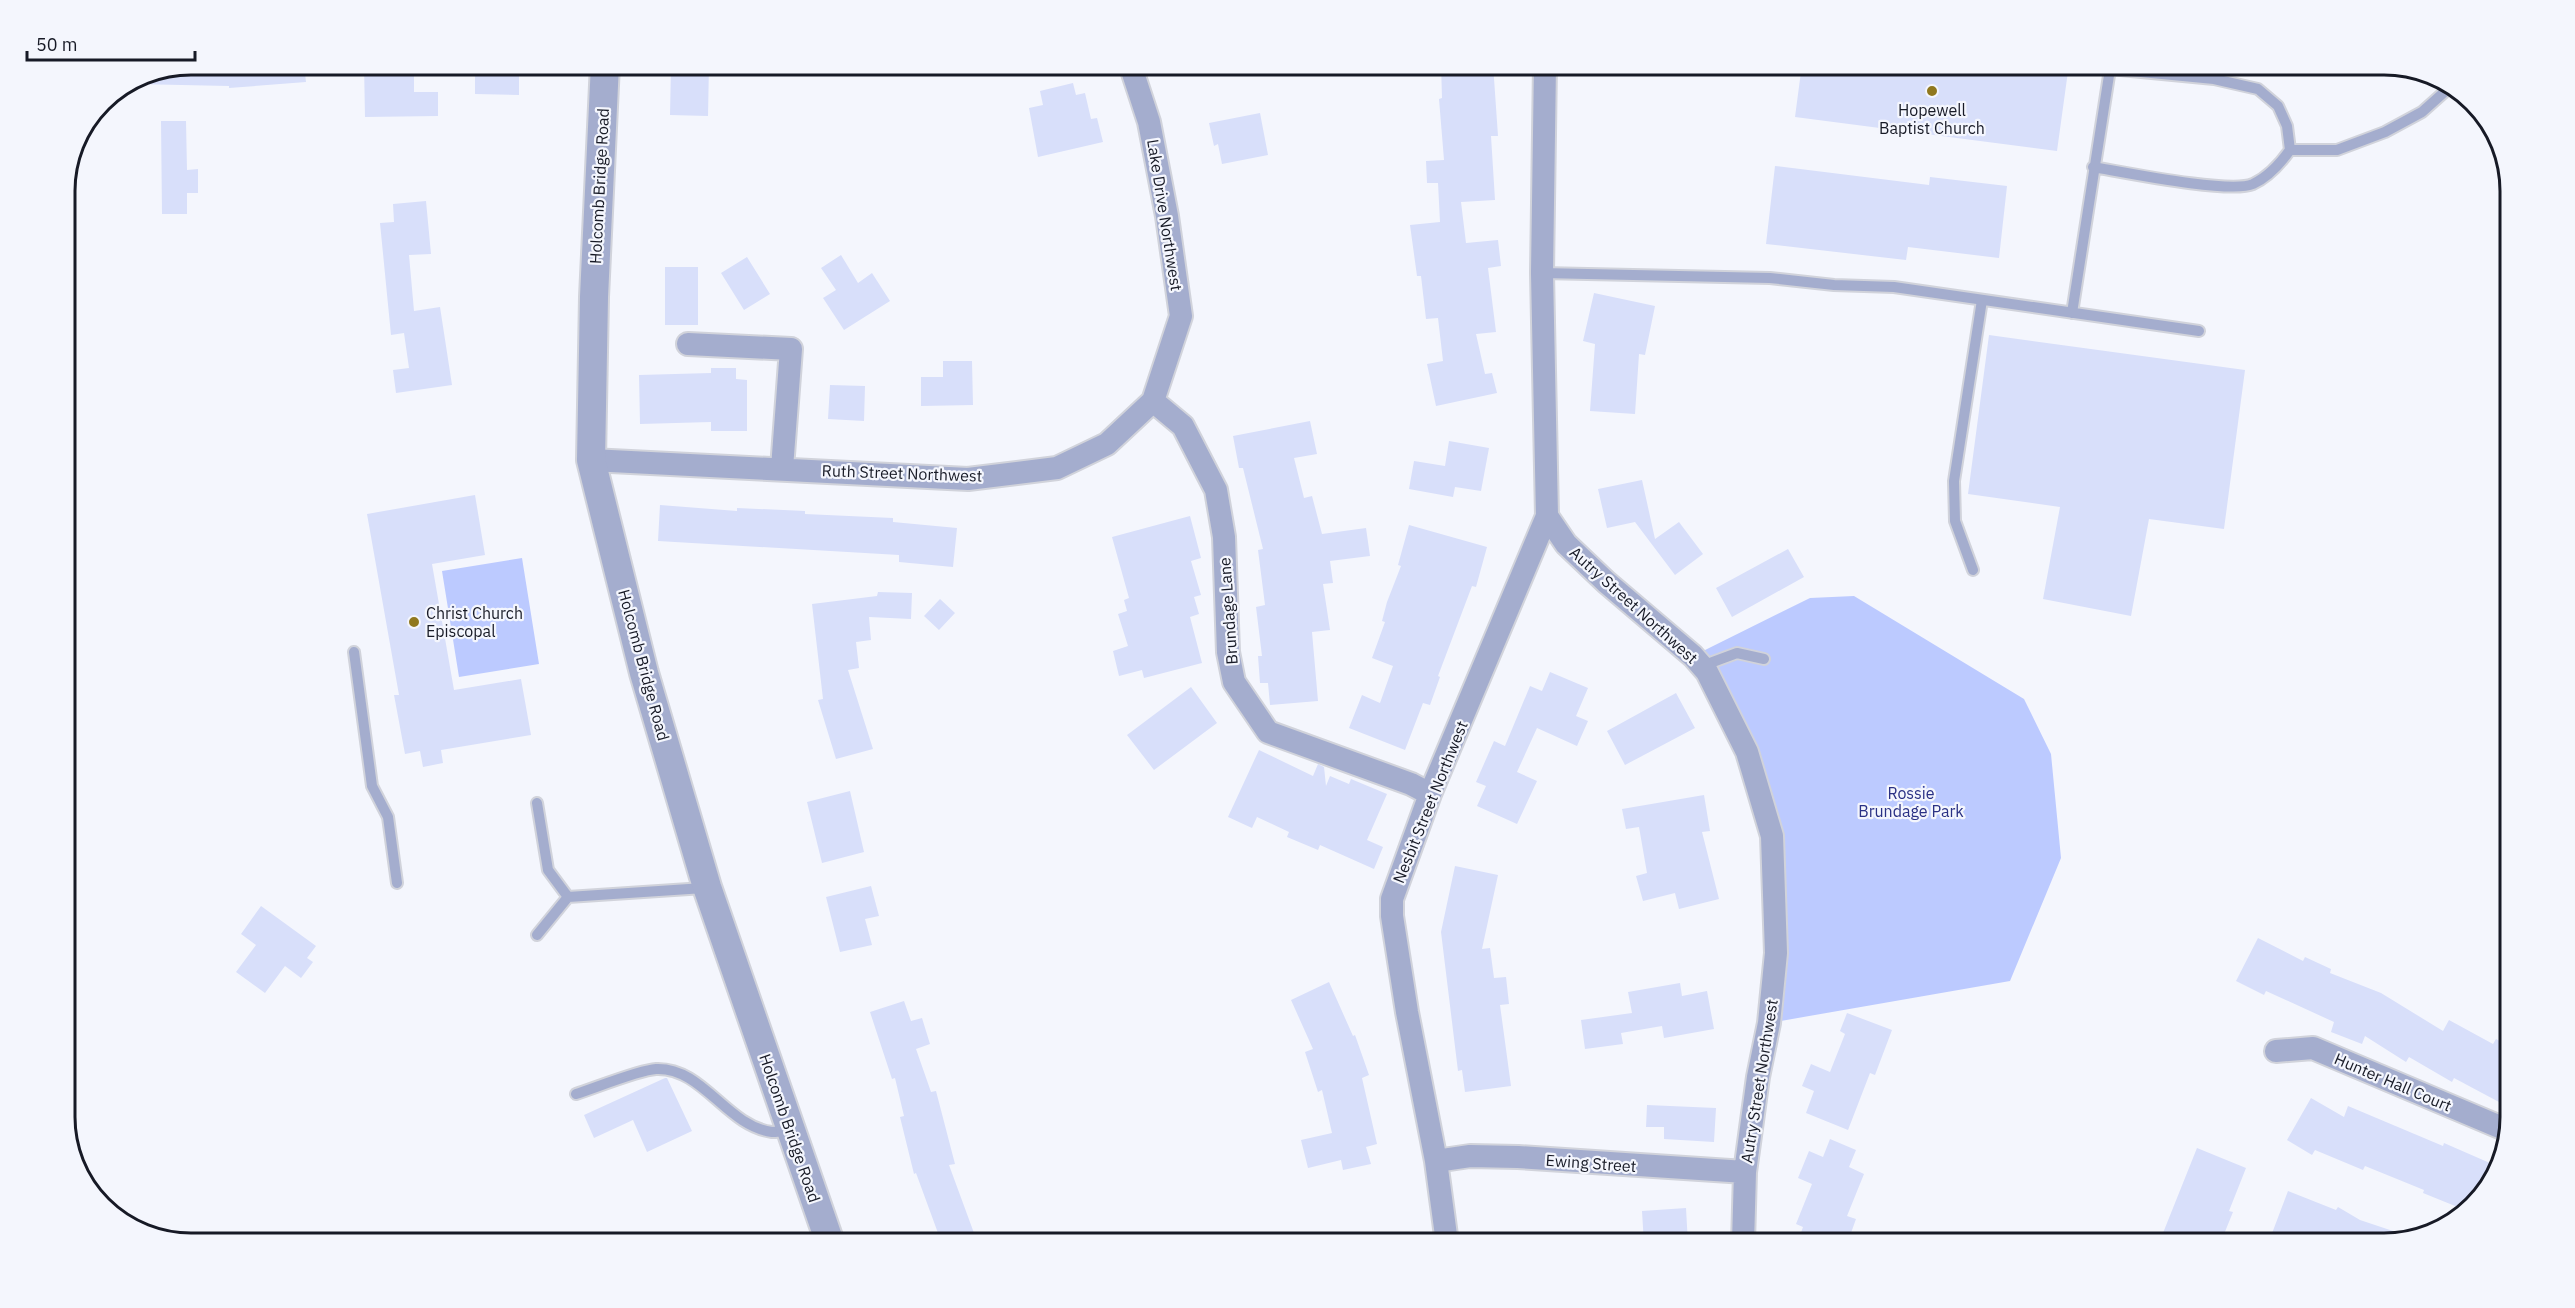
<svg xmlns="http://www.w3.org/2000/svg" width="2575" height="1308" viewBox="0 0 2575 1308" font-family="'IBM Plex Sans',sans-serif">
<rect width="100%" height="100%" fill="#f4f6fd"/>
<path fill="#bccaff" d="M 522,558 L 539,664 L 459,677 L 442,571 Z
M 1854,596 L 2024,699 L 2051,754 L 2061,858 L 2010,981 L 1769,1023 L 1772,836 L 1693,656 L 1810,598 Z"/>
<path fill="#d8dffa" d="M 191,64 L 304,64 L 306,82 L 229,88 L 229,86 L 134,84 L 133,80 L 143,74 Z
M 364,64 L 414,64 L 414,92 L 438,92 L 438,116 L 365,117 Z
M 475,64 L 519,64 L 519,95 L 475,94 Z
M 686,64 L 709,64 L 708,116 L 670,115 L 671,66 L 686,67 Z
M 1441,64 L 1493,64 L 1498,136 L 1491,136 L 1495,200 L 1461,202 L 1466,243 L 1498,240 L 1501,266 L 1488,268 L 1496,332 L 1476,334 L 1485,374 L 1492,373 L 1497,393 L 1436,406 L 1427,364 L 1443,361 L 1438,318 L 1426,319 L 1421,276 L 1417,276 L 1410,225 L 1440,222 L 1438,183 L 1427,183 L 1426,161 L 1444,160 L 1439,99 L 1442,98 Z
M 1802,64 L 2069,64 L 2057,151 L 1795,117 Z
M 1073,83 L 1076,95 L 1085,93 L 1091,119 L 1097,118 L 1103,142 L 1038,157 L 1029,108 L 1043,105 L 1040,91 Z
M 1260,113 L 1268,155 L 1222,164 L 1218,144 L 1214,146 L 1209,123 Z
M 161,121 L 186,121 L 187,170 L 198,169 L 198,193 L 187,193 L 187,214 L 162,214 Z
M 1775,166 L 1929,185 L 1930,177 L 2007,186 L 1999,258 L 1908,247 L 1906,260 L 1766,244 Z
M 426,201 L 431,254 L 409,255 L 414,311 L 440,307 L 452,385 L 396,393 L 393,370 L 409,368 L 404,333 L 391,335 L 380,223 L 394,222 L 393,204 Z
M 841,255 L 858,283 L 872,273 L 890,301 L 844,330 L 823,298 L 836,290 L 821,268 Z
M 747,257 L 770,294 L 744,310 L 721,273 Z
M 665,267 L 698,267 L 698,325 L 665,325 Z
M 1594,293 L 1655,306 L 1645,355 L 1639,354 L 1635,414 L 1590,411 L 1595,344 L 1583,341 Z
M 1989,335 L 2245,370 L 2224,529 L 2149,519 L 2131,616 L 2043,599 L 2060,507 L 1968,494 Z
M 943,361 L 972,361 L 973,405 L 921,406 L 921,377 L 943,377 Z
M 711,368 L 736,368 L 736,379 L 747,380 L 747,431 L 711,431 L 711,422 L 640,424 L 639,375 L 711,373 Z
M 830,385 L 865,386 L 864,421 L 828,419 Z
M 1310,421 L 1317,454 L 1294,458 L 1304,498 L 1312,496 L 1322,534 L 1366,528 L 1370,556 L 1330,561 L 1333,583 L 1323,584 L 1330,630 L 1312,632 L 1318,701 L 1270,705 L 1268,683 L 1260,683 L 1258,656 L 1262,656 L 1256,607 L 1265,605 L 1258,550 L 1263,549 L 1243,468 L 1239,468 L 1233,436 Z
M 1449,441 L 1489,448 L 1481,491 L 1455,487 L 1453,497 L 1409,489 L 1414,461 L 1445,466 Z
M 1642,480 L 1655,539 L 1679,522 L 1703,554 L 1675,575 L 1635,522 L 1607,528 L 1598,489 Z
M 475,495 L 485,555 L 432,564 L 454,690 L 521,679 L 531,735 L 441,750 L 443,763 L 423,767 L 420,751 L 405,754 L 394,695 L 399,695 L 367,514 Z
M 660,505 L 737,511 L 737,508 L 805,511 L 805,514 L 893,518 L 893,522 L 957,528 L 953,567 L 899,562 L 899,555 L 658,541 Z
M 1190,516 L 1201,558 L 1191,561 L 1201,595 L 1194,597 L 1199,614 L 1190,617 L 1202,663 L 1144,678 L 1142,670 L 1119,676 L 1113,651 L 1128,646 L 1118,614 L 1127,611 L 1124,600 L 1129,598 L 1112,537 Z
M 1409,525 L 1487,547 L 1476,587 L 1472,586 L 1438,676 L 1440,677 L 1430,705 L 1423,703 L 1405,750 L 1349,728 L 1362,695 L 1380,703 L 1393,666 L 1372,658 L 1385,622 L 1382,621 L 1387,602 L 1401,566 L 1398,565 Z
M 1788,549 L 1804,577 L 1732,617 L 1716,588 Z
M 878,592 L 912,593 L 911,619 L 869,617 L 871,640 L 856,642 L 859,668 L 848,670 L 873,749 L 836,759 L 818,700 L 823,699 L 812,604 L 877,596 Z
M 940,599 L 955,613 L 939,630 L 924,616 Z
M 1550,672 L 1588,688 L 1576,716 L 1588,721 L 1577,746 L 1537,728 L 1517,772 L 1537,781 L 1517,824 L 1477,806 L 1486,786 L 1476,782 L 1494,741 L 1505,746 L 1530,686 L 1542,691 Z
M 1191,687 L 1217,723 L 1154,770 L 1127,735 Z
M 1676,693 L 1695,728 L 1625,765 L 1607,731 Z
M 1259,750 L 1313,776 L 1318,764 L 1324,767 L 1326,786 L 1330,776 L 1349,784 L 1351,779 L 1387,794 L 1367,840 L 1383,847 L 1374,869 L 1320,845 L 1318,850 L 1287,837 L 1289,832 L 1257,817 L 1252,828 L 1228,817 Z
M 850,791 L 864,852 L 822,863 L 807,802 Z
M 1704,795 L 1710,831 L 1702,832 L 1719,899 L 1679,909 L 1675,893 L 1643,901 L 1636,876 L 1647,873 L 1639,827 L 1626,829 L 1622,809 Z
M 1455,866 L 1498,875 L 1482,949 L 1490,948 L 1494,978 L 1506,977 L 1509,1004 L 1500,1005 L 1511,1086 L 1465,1092 L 1462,1070 L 1458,1071 L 1441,932 Z
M 871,886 L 879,916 L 865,919 L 872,945 L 840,952 L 826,897 Z
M 261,906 L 316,946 L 307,958 L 313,962 L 301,978 L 285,966 L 265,993 L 236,972 L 256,945 L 241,934 Z
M 2258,938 L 2303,961 L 2305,957 L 2331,969 L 2330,973 L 2381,993 L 2443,1031 L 2449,1020 L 2493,1044 L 2496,1039 L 2510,1047 L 2510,1081 L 2499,1102 L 2454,1078 L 2452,1082 L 2409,1057 L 2406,1062 L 2365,1036 L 2362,1044 L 2331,1032 L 2334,1022 L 2266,991 L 2264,995 L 2236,981 Z
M 1329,982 L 1353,1036 L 1355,1035 L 1369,1075 L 1362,1078 L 1377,1144 L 1366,1147 L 1371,1164 L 1343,1170 L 1341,1160 L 1308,1168 L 1301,1140 L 1332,1133 L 1322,1090 L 1318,1092 L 1305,1052 L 1313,1049 L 1291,1000 Z
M 1680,983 L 1682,996 L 1707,991 L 1714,1029 L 1664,1038 L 1662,1026 L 1621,1033 L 1623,1044 L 1585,1049 L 1581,1020 L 1632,1013 L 1628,992 Z
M 904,1001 L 911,1021 L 922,1018 L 930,1044 L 916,1049 L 931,1092 L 936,1091 L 955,1164 L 949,1165 L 978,1244 L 942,1244 L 916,1173 L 914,1174 L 900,1117 L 904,1116 L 895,1078 L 892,1079 L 870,1012 Z
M 1847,1013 L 1892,1030 L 1875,1075 L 1870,1073 L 1848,1130 L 1806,1113 L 1814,1091 L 1802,1086 L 1811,1064 L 1830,1072 L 1845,1034 L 1840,1031 Z
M 665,1078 L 667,1078 L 692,1131 L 647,1152 L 633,1120 L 594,1138 L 584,1115 Z
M 2311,1098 L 2344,1117 L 2348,1106 L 2443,1146 L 2444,1143 L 2499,1167 L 2498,1173 L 2465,1210 L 2423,1193 L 2424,1190 L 2365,1166 L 2363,1170 L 2315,1150 L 2312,1155 L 2287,1140 Z
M 1647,1105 L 1716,1108 L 1714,1142 L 1664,1139 L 1664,1127 L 1646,1127 Z
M 1830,1139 L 1856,1150 L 1849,1167 L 1864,1174 L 1847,1216 L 1856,1219 L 1847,1244 L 1797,1244 L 1803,1227 L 1796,1224 L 1812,1184 L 1798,1178 L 1809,1151 L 1823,1157 Z
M 2197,1148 L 2246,1168 L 2229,1211 L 2233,1212 L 2220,1244 L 2190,1244 L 2163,1233 Z
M 2288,1191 L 2336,1210 L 2338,1207 L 2360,1220 L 2408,1236 L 2385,1244 L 2290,1244 L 2271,1236 Z
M 1686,1208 L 1688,1244 L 1644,1244 L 1642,1211 Z"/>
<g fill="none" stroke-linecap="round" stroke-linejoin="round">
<defs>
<path id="service" d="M 2290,150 L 2337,150 L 2385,132 L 2422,112 L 2450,87
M 1542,273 L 1770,278 L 1834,285 L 1894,287 L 2199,331
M 2072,313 L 2110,69 L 2214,79 L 2258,89 L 2278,106 L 2287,126 L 2290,150 C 2280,164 2268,177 2253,184 C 2230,194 2123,172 2093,167
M 1973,570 L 1955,521 L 1954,481 L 1982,300
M 354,652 L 372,786 L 388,817 L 397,883
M 1702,666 L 1737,653 L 1764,659
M 537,803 L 548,870 L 568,897
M 537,935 L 568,897 L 704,888
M 576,1094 C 595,1088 639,1070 656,1069 C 703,1067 726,1126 772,1132 C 777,1132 784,1131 790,1130"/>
<path id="minor" d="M 1545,64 L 1542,273 L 1547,516 L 1566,544 L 1606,582 L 1693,656 L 1707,672 L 1747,752 L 1772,836 L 1776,953 L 1769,1023 L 1758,1077 L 1745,1172 L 1743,1243
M 688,344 L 791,349 L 782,468
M 1153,401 L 1183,426 L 1216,490 L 1224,537 L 1228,652 L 1234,682 L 1268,732 L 1411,784 L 1430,794
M 591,460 L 968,479 L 1057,468 L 1107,444 L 1153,401 L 1181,316 L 1167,216 L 1149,122 L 1130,64
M 2276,1051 L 2313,1048 L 2507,1130
M 1436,1161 L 1470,1156 L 1518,1157 L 1745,1172
M 1447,1243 L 1436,1161 L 1407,1012 L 1392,916 L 1392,899 L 1430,794 L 1547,516"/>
<path id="tertiary" d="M 605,64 L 594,297 L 591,460 L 644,673 L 707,887 L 830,1243"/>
</defs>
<use href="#service" stroke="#d1d3db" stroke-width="14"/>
<use href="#minor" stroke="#d1d3db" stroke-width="26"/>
<use href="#tertiary" stroke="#d1d3db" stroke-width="32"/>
<use href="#service" stroke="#a4adce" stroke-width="10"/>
<use href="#minor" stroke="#a4adce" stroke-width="22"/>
<use href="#tertiary" stroke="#a4adce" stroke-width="28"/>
</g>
<g fill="#90781e" stroke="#f4f6fd" stroke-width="2">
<circle cx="1932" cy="91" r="6"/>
<circle cx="414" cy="622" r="6"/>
</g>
<g text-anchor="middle" stroke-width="4.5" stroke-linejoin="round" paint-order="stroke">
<g font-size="16" fill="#171a26" stroke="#f4f6fd">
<text x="1932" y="116">Hopewell<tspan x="1932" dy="18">Baptist Church</tspan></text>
<text x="426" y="619" text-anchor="start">Christ Church<tspan x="426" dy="18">Episcopal</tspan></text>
</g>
<g font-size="16" fill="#171a26" stroke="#f4f6fd">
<text transform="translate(599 186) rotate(-87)" y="6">Holcomb Bridge Road</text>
<text transform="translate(1165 215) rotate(81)" y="6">Lake Drive Northwest</text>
<text transform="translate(902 473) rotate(2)" y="6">Ruth Street Northwest</text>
<text transform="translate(1634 605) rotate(42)" y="6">Autry Street Northwest</text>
<text transform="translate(1228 611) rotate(-94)" y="6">Brundage Lane</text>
<text transform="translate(644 665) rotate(75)" y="6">Holcomb Bridge Road</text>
<text transform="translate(1430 802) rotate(-68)" y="6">Nesbit Street Northwest</text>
<text transform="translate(1759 1081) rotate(-81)" y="6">Autry Street Northwest</text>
<text transform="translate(2393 1082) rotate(23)" y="6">Hunter Hall Court</text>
<text transform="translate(790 1128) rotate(71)" y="6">Holcomb Bridge Road</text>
<text transform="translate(1591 1163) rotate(4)" y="6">Ewing Street</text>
</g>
<g font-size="16" fill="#2a3185" stroke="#f4f6fd">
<text x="1911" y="799">Rossie<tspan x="1911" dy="18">Brundage Park</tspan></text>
</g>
</g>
<path d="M0 0H2575V1308H0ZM191 75H2384A116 116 0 0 1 2500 191V1117A116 116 0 0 1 2384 1233H191A116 116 0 0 1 75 1117V191A116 116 0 0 1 191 75Z" fill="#f4f6fd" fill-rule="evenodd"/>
<path fill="none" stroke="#171a26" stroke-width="3" d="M191 75H2384A116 116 0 0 1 2500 191V1117A116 116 0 0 1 2384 1233H191A116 116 0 0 1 75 1117V191A116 116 0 0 1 191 75Z"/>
<path d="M27 51v9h168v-9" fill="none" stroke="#171a26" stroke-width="3"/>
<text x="36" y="51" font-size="18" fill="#171a26" stroke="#f4f6fd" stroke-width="4.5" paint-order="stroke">50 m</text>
</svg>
